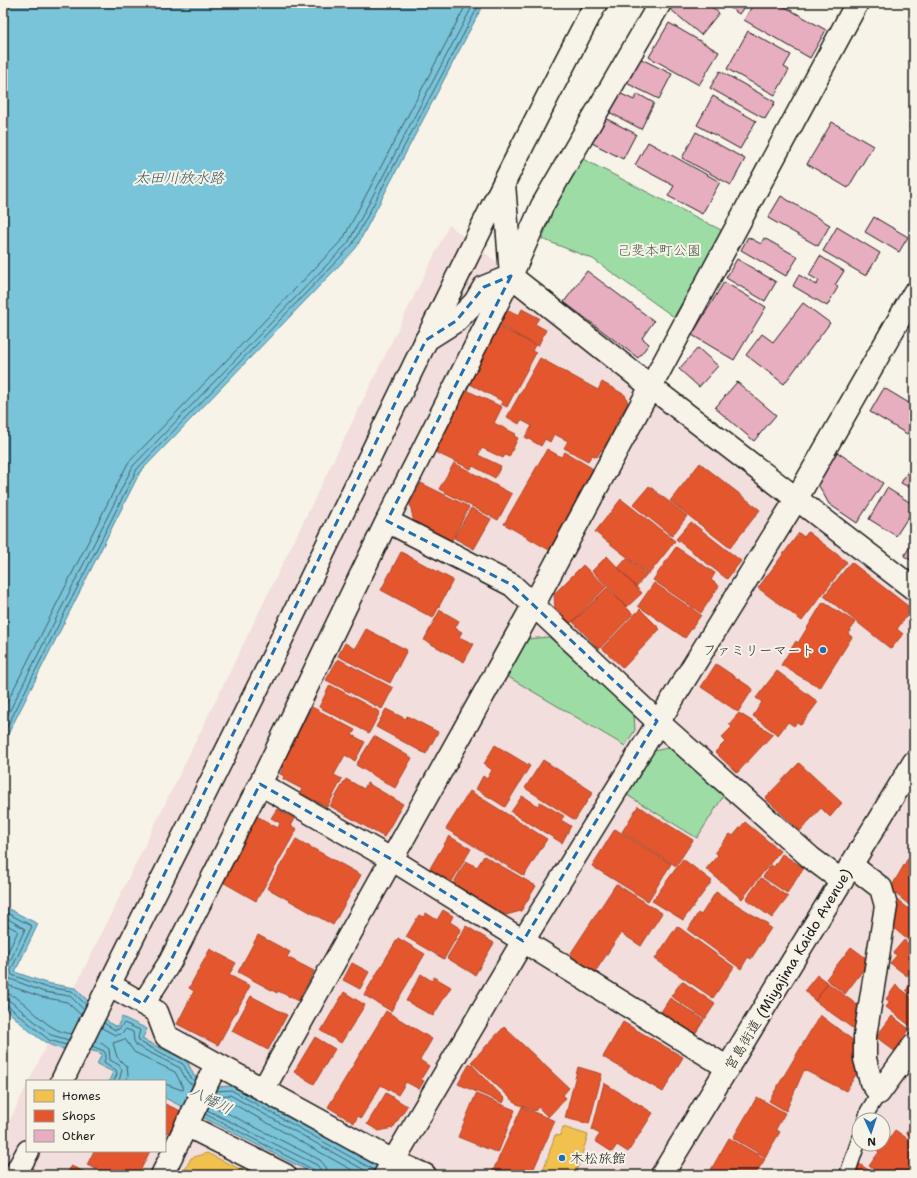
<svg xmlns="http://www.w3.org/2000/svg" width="917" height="1178" viewBox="0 0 917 1178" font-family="'Shantell Sans','Klee One',sans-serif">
<rect width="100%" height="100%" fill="#f7f3e8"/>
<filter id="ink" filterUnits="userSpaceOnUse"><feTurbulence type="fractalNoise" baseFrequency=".025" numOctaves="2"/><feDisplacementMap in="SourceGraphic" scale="8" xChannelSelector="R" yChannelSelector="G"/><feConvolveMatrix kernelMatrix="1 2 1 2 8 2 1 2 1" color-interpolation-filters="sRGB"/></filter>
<g filter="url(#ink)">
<path fill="#f2dedc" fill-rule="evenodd" d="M 449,225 L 914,587 L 914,1175 L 3,1175 L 3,1134 L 27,1085 L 27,1151 L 165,1151 L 165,1081 L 29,1081 ZM 859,1120 L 883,1120 L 883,1144 L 859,1144 Z"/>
<path fill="#9edca5" stroke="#5d7c60" d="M 581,158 L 723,231 L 674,317 L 593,259 L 542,239 L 554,208 Z
M 549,637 L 634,714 L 635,730 L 625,746 L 505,675 L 527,639 Z
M 672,747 L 724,795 L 697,838 L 627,795 L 654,751 Z"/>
<path fill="#7ac4da" stroke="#54818e" d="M 3,3 L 484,3 L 356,248 L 140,472 L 3,744 Z
M 3,906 L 38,924 L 15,972 L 46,983 L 75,988 L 111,1024 L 117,1027 L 122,1017 L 147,1029 L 142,1039 L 187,1061 L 194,1076 L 216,1087 L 231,1086 L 394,1175 L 316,1175 L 165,1098 L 165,1081 L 131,1081 L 128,1079 L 127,1081 L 109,1081 L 113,1072 L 97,1064 L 102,1054 C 90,1048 76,1051 63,1049 C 40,1045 20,1021 3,1007 Z"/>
<path fill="#f2c14e" stroke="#b2903f" d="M 563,1127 L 588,1135 L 575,1175 L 542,1175 L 555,1135 L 560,1136 Z
M 207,1153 L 252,1175 L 179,1175 L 183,1169 L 185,1170 L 191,1158 Z"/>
<path fill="#e4572e" stroke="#a84529" d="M 522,309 L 539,318 L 535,324 L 546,330 L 538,346 L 499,325 L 508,310 L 519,315 Z
M 498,326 L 535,345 L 532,351 L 536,353 L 507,407 L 501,404 L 502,401 L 468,383 Z
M 540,358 L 598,390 L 602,382 L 625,395 L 628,403 L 614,427 L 618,430 L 605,453 L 601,450 L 597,457 L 592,455 L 588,461 L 564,448 L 568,441 L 554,434 L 550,442 L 545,439 L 541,446 L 525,437 L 532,426 L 521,420 L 519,424 L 507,417 Z
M 466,390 L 502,407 L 494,423 L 516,434 L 514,436 L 518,438 L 509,457 L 505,455 L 503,458 L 482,448 L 478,455 L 501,466 L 495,478 L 473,466 L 471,469 L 435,452 Z
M 547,449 L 561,457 L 565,452 L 595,470 L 549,550 L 504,524 Z
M 454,463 L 512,494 L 498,520 L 439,489 Z
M 700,463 L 760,510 L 730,548 L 670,501 Z
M 421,483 L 469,507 L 451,542 L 414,523 L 410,504 Z
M 649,486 L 687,516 L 672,536 L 633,505 Z
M 621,499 L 675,541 L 649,574 L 595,532 Z
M 471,508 L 491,519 L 474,549 L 454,538 Z
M 691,522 L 741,561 L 727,579 L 676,539 Z
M 808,532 L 847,562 L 802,621 L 758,588 L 799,533 L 804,537 Z
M 676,547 L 715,573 L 711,580 L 719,586 L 701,613 L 653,580 Z
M 401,552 L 453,580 L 433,618 L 381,590 Z
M 607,556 L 642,593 L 627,607 L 592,571 Z
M 627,558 L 647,574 L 636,587 L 618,568 Z
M 851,562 L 912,609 L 897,629 L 903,634 L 891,649 L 824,596 Z
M 583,565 L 606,587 L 570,624 L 555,609 L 554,594 Z
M 654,583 L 701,615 L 685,638 L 638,606 Z
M 607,588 L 633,614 L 599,649 L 573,622 Z
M 823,602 L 855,622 L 848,634 L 852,637 L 820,688 L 781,665 L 796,641 L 798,643 Z
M 640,609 L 660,629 L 623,668 L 602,648 Z
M 440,610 L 459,621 L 455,628 L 462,632 L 459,637 L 474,644 L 464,662 L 424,640 Z
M 366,629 L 407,650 L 390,683 L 338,656 L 345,643 L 355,649 Z
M 338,659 L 393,688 L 382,709 L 326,680 Z
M 716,664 L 753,689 L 738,712 L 701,687 Z
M 777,671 L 818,702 L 801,725 L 797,722 L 794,726 L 788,722 L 778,735 L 753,716 L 762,702 L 756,698 Z
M 330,685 L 380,712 L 369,733 L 319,707 Z
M 312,707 L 355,730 L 352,735 L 365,742 L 355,761 L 345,755 L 334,775 L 342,779 L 327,807 L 300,793 L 302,789 L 283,779 L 284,776 L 280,774 L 283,768 L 280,766 Z
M 386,709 L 406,719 L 407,716 L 438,732 L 426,754 L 376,727 Z
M 739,713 L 773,734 L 737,773 L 715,752 L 725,742 L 721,738 L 732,727 L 729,724 Z
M 374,736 L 412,758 L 395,788 L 356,765 Z
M 495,745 L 530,766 L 505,807 L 476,789 L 483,776 L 487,779 L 492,770 L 484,764 Z
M 543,760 L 593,792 L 575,820 L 525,788 Z
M 799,763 L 842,803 L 830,817 L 821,808 L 800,831 L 765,798 Z
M 346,779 L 364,789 L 367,783 L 403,804 L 384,837 L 330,806 Z
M 470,791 L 547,839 L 524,876 L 446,829 Z
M 522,796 L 538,806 L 540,802 L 564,816 L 561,820 L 571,826 L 562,843 L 511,812 Z
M 638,806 L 693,840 L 676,866 L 622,832 Z
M 277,809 L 295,819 L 291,826 L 297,829 L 256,901 L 219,880 L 255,815 L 278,828 L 280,823 L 271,818 Z
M 745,822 L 780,851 L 742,899 L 706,869 L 718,855 L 715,852 L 730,834 L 733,836 Z
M 615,829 L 671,864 L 648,901 L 592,866 Z
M 449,836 L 471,849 L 451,883 L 429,870 Z
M 296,839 L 361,875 L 333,925 L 267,888 Z
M 914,848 L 914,909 L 890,889 Z
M 782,854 L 804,868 L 787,893 L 763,877 L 771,865 L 774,867 Z
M 484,856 L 536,886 L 521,911 L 506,915 L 453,884 L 466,861 L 477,867 Z
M 683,859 L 712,881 L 683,920 L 652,901 Z
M 761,878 L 788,897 L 772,918 L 746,899 Z
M 616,884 L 662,913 L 641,946 L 621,933 L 595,972 L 569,956 Z
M 716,892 L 768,924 L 767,926 L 771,928 L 751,959 L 748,957 L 741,969 L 688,930 L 698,913 L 701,915 Z
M 898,900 L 914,913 L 914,945 L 891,926 L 889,910 Z
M 443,910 L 453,916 L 450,922 L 461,929 L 444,959 L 406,937 L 419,915 L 423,917 L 426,913 L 437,920 Z
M 466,926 L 494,943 L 475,975 L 447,958 Z
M 677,926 L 734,967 L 713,998 L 655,959 Z
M 258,935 L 290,952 L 287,957 L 314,971 L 298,1001 L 278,991 L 277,993 L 238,972 Z
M 398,938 L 425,954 L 391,1011 L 364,995 Z
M 904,940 L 914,948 L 914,972 L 912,970 L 907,976 L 890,963 L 897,955 L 893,953 Z
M 851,947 L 870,961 L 845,994 L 826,979 Z
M 210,949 L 236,963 L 229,975 L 250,986 L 218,1045 L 177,1024 L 194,991 L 189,988 Z
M 352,963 L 369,972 L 360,989 L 343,980 Z
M 421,974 L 432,981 L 434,977 L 451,987 L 433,1016 L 406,1001 Z
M 817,975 L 828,983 L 815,1001 L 805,990 Z
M 914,980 L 914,997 L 906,990 Z
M 682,981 L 715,1004 L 705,1019 L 671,996 Z
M 828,983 L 860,1007 L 859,1033 L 815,1001 Z
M 896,985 L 914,999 L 914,1029 L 886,1007 L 890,1002 L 886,999 Z
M 344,992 L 365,1005 L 341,1043 L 321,1031 Z
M 251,996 L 287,1015 L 268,1050 L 232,1031 Z
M 670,998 L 704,1020 L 695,1034 L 661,1012 Z
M 386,1011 L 432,1039 L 420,1060 L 429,1066 L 421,1079 L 424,1081 L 419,1089 L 406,1082 L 398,1095 L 381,1085 L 361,1118 L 358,1116 L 354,1123 L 328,1107 Z
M 820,1015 L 854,1041 L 861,1066 L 846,1091 L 804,1070 L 786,1111 L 769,1101 Z
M 892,1016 L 909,1029 L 905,1034 L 909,1037 L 897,1053 L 876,1037 Z
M 623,1022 L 683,1057 L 663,1092 L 603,1057 Z
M 504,1027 L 569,1088 L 563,1095 L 566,1098 L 548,1117 L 538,1107 L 535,1111 L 517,1104 L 471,1062 Z
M 315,1037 L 335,1049 L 314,1084 L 294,1072 Z
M 470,1063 L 505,1099 L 503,1103 L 458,1084 Z
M 578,1067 L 602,1074 L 589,1124 L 565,1118 Z
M 604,1083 L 653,1113 L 628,1152 L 617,1145 L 612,1152 L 595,1141 L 600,1134 L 592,1130 Z
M 386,1093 L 407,1106 L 393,1128 L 379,1131 L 367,1124 Z
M 476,1094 L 515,1110 L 498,1153 L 458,1137 Z
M 757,1097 L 785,1113 L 776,1129 L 780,1132 L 765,1157 L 733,1138 Z
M 165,1104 L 181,1111 L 170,1134 L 165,1132 Z
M 522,1107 L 555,1121 L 531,1175 L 491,1175 Z
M 914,1122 L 914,1138 L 906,1133 Z
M 895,1130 L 914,1143 L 914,1175 L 881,1175 L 869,1166 L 879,1152 L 873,1147 L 876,1144 L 883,1144 L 883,1136 L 888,1140 Z
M 729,1138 L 765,1159 L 755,1175 L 708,1175 Z
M 94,1151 L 150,1151 L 138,1175 L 108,1175 L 87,1165 Z
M 855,1161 L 876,1175 L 850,1175 Z
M 71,1166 L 92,1175 L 67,1175 Z"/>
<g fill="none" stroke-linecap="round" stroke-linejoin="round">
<path stroke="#425f68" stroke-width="1" d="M 3,710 L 128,463 L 343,239 L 467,3
M 3,724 L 133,466 L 348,243 L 474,3
M 3,735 L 137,469 L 352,245 L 480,3
M 3,911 L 32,926 L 11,970 L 12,975 L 45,987 L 72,991 L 86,1005
M 3,916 L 25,929 L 7,968 L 8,978 L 44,992 L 70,996 L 84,1010
M 3,923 L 18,931 L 3,962
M 3,981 L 10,986 L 42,997 L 67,1002 L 81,1015
M 3,993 C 26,994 42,1032 72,1034
M 3,999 L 10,1001 L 51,1035 L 69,1040
M 3,1004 L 7,1005 L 49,1040 L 66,1045
M 104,1023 L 115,1030 L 119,1029 L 124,1023 L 140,1030 L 138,1038 L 140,1042 L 183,1064 L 191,1078 L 195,1081
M 102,1028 L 115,1035 L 121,1034 L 126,1029 L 133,1032 L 134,1041 L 137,1046 L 180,1068 L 187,1081 L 193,1085
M 95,1042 L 101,1043 L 109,1049 L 110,1060 L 119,1065 L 122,1070 L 119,1081
M 92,1046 L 104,1051 L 106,1055 L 104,1062 L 116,1070 L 117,1074 L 114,1081
M 126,1081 L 128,1075 L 127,1067 L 117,1057 L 113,1043 L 125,1039 L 134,1052 L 175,1072 L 184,1089 L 182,1090 L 165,1084
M 216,1091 L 231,1090 L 374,1170
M 214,1096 L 230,1095 L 373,1175
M 207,1110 L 317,1165 L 321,1170 L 322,1175
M 205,1114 L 314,1170 L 317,1175
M 328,1175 L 326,1167 L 320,1160 L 213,1106 L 213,1103 L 228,1101 L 361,1175"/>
</g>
<path fill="#e7aec0" stroke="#1c1c1c" d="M 673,3 L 707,3 L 719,13 L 701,35 L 669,8 Z
M 723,3 L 747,3 L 739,14 Z
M 754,3 L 778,3 L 826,30 L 810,58 L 744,20 Z
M 669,23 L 719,52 L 699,85 L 649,57 Z
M 748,31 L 791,55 L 784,67 L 789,70 L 775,95 L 727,69 Z
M 633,55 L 672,74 L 659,99 L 620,80 Z
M 720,71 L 775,102 L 765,119 L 710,88 Z
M 615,91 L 634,100 L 638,94 L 654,103 L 641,129 L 605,110 Z
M 713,96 L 756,121 L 740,149 L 697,125 Z
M 605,118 L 636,134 L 623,159 L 592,143 Z
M 832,122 L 873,146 L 848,188 L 807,164 Z
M 696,132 L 745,159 L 731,185 L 682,158 Z
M 648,142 L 720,182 L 702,214 L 668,196 L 674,186 L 635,165 Z
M 781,196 L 830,225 L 818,246 L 768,218 Z
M 874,217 L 908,237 L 899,252 L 865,232 Z
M 837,227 L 880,253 L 866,276 L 823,251 Z
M 748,237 L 761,244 L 764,238 L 798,257 L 786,276 L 741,250 Z
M 820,256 L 844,271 L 835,285 L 838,287 L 827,306 L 793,286 L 799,275 L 816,285 L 819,281 L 809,275 Z
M 737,259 L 776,282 L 765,301 L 726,278 Z
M 587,271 L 654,321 L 642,338 L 649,344 L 638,358 L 564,302 Z
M 724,282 L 766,307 L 734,360 L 692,335 Z
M 803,303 L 830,323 L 784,384 L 746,355 L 762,334 L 773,342 Z
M 698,348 L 718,366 L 699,387 L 679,369 Z
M 737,382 L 776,415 L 754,441 L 715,408 Z
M 884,388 L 914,406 L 914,423 L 907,434 L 870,412 Z
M 831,448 L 883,483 L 857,523 L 829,504 L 813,475 Z
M 914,461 L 914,490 L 901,483 Z
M 887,488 L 914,505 L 914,508 L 896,536 L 869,519 Z
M 914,540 L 914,562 L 904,556 Z"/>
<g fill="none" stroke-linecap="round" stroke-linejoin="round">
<defs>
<path id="lane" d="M 865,1120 L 868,1111 L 879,1093
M 847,1175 L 859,1140"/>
<path id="street" d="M 511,276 L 651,387 L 914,589
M 426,340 L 456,321 L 475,302 L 484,287 L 511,276 L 504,183
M 387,521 L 512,585 L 657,721 L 811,858 L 842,881
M 260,784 L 391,859 L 728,1068
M 851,865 L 881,888 L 886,906 L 865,1036 L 865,1059 L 871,1082 L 879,1093 L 914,1045
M 110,985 L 143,1004 L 170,962 L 260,784 L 387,521 L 511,276 L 542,206 L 660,3
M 143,1004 L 157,1012 L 166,1036 L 393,1161 L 425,1175
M 263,1090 L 533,606 L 857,3
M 186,1125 L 285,1175
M 162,1175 L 216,1065
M 385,1175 L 523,941 L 797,498 L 914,293"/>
<path id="secondary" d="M 62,1081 C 129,943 199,807 267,669 C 375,447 481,222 596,3
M 15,1175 L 28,1151
M 662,1175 L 914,762"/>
</defs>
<use href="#lane" stroke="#1c1c1c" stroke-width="17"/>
<use href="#street" stroke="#1c1c1c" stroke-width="25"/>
<use href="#secondary" stroke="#1c1c1c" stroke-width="25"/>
<use href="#lane" stroke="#f7f3e8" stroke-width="14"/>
<use href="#street" stroke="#f7f3e8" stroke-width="22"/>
<use href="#secondary" stroke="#f7f3e8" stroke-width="22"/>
</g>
</g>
<path fill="none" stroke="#1f6fb2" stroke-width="3" stroke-dasharray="8 5" stroke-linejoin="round" d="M 511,276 L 387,521 L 512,585 L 657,721 L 523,941 L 391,859 L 260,784 L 170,962 L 143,1004 L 110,985 L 426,340 L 456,321 L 484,287 Z"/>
<g fill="#1f6fb2" stroke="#f7f3e8" stroke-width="1.5">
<circle cx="823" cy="650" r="4"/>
<circle cx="562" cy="1158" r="4"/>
</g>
<g text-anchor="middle" stroke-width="4" stroke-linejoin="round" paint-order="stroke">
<g font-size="14" fill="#435645" stroke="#f7f3e8">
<text x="659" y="255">己斐本町公園</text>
</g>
<g font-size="14" fill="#1c1c1c" stroke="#f7f3e8" text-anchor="end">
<text x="815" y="655">ファミリーマート</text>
<text x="570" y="1163" text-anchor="start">木松旅館</text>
</g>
<g font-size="14" fill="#1c1c1c" stroke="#f7f3e8">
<text transform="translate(788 969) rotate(-59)" y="5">宮島街道 (Miyajima Kaido Avenue)</text>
</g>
<g font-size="15" font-style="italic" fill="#3d575e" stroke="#f7f3e8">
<text x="179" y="183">太田川放水路</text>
<text transform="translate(211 1100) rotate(27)" y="5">八幡川</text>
</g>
</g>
<rect width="917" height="1178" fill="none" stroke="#f7f3e8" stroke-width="16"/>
<rect x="8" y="8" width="901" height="1162" fill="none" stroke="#1c1c1c" stroke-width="1.5" filter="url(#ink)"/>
<rect x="26" y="1080" width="140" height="72" fill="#f7f3e8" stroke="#9f9d96"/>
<rect x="34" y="1090" width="20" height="12" fill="#f2c14e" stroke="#9f9d96"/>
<text x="62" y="1100" font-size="12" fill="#1c1c1c">Homes</text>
<rect x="34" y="1110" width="20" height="12" fill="#e4572e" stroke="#9f9d96"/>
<text x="62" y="1120" font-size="12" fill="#1c1c1c">Shops</text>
<rect x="34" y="1130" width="20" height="12" fill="#e7aec0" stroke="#9f9d96"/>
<text x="62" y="1140" font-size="12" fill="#1c1c1c">Other</text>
<g transform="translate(871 1132) rotate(177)"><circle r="19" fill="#f7f3e8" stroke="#9f9d96"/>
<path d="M0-3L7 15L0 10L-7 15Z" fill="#1f6fb2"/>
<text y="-6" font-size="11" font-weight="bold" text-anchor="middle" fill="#1c1c1c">N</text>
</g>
</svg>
